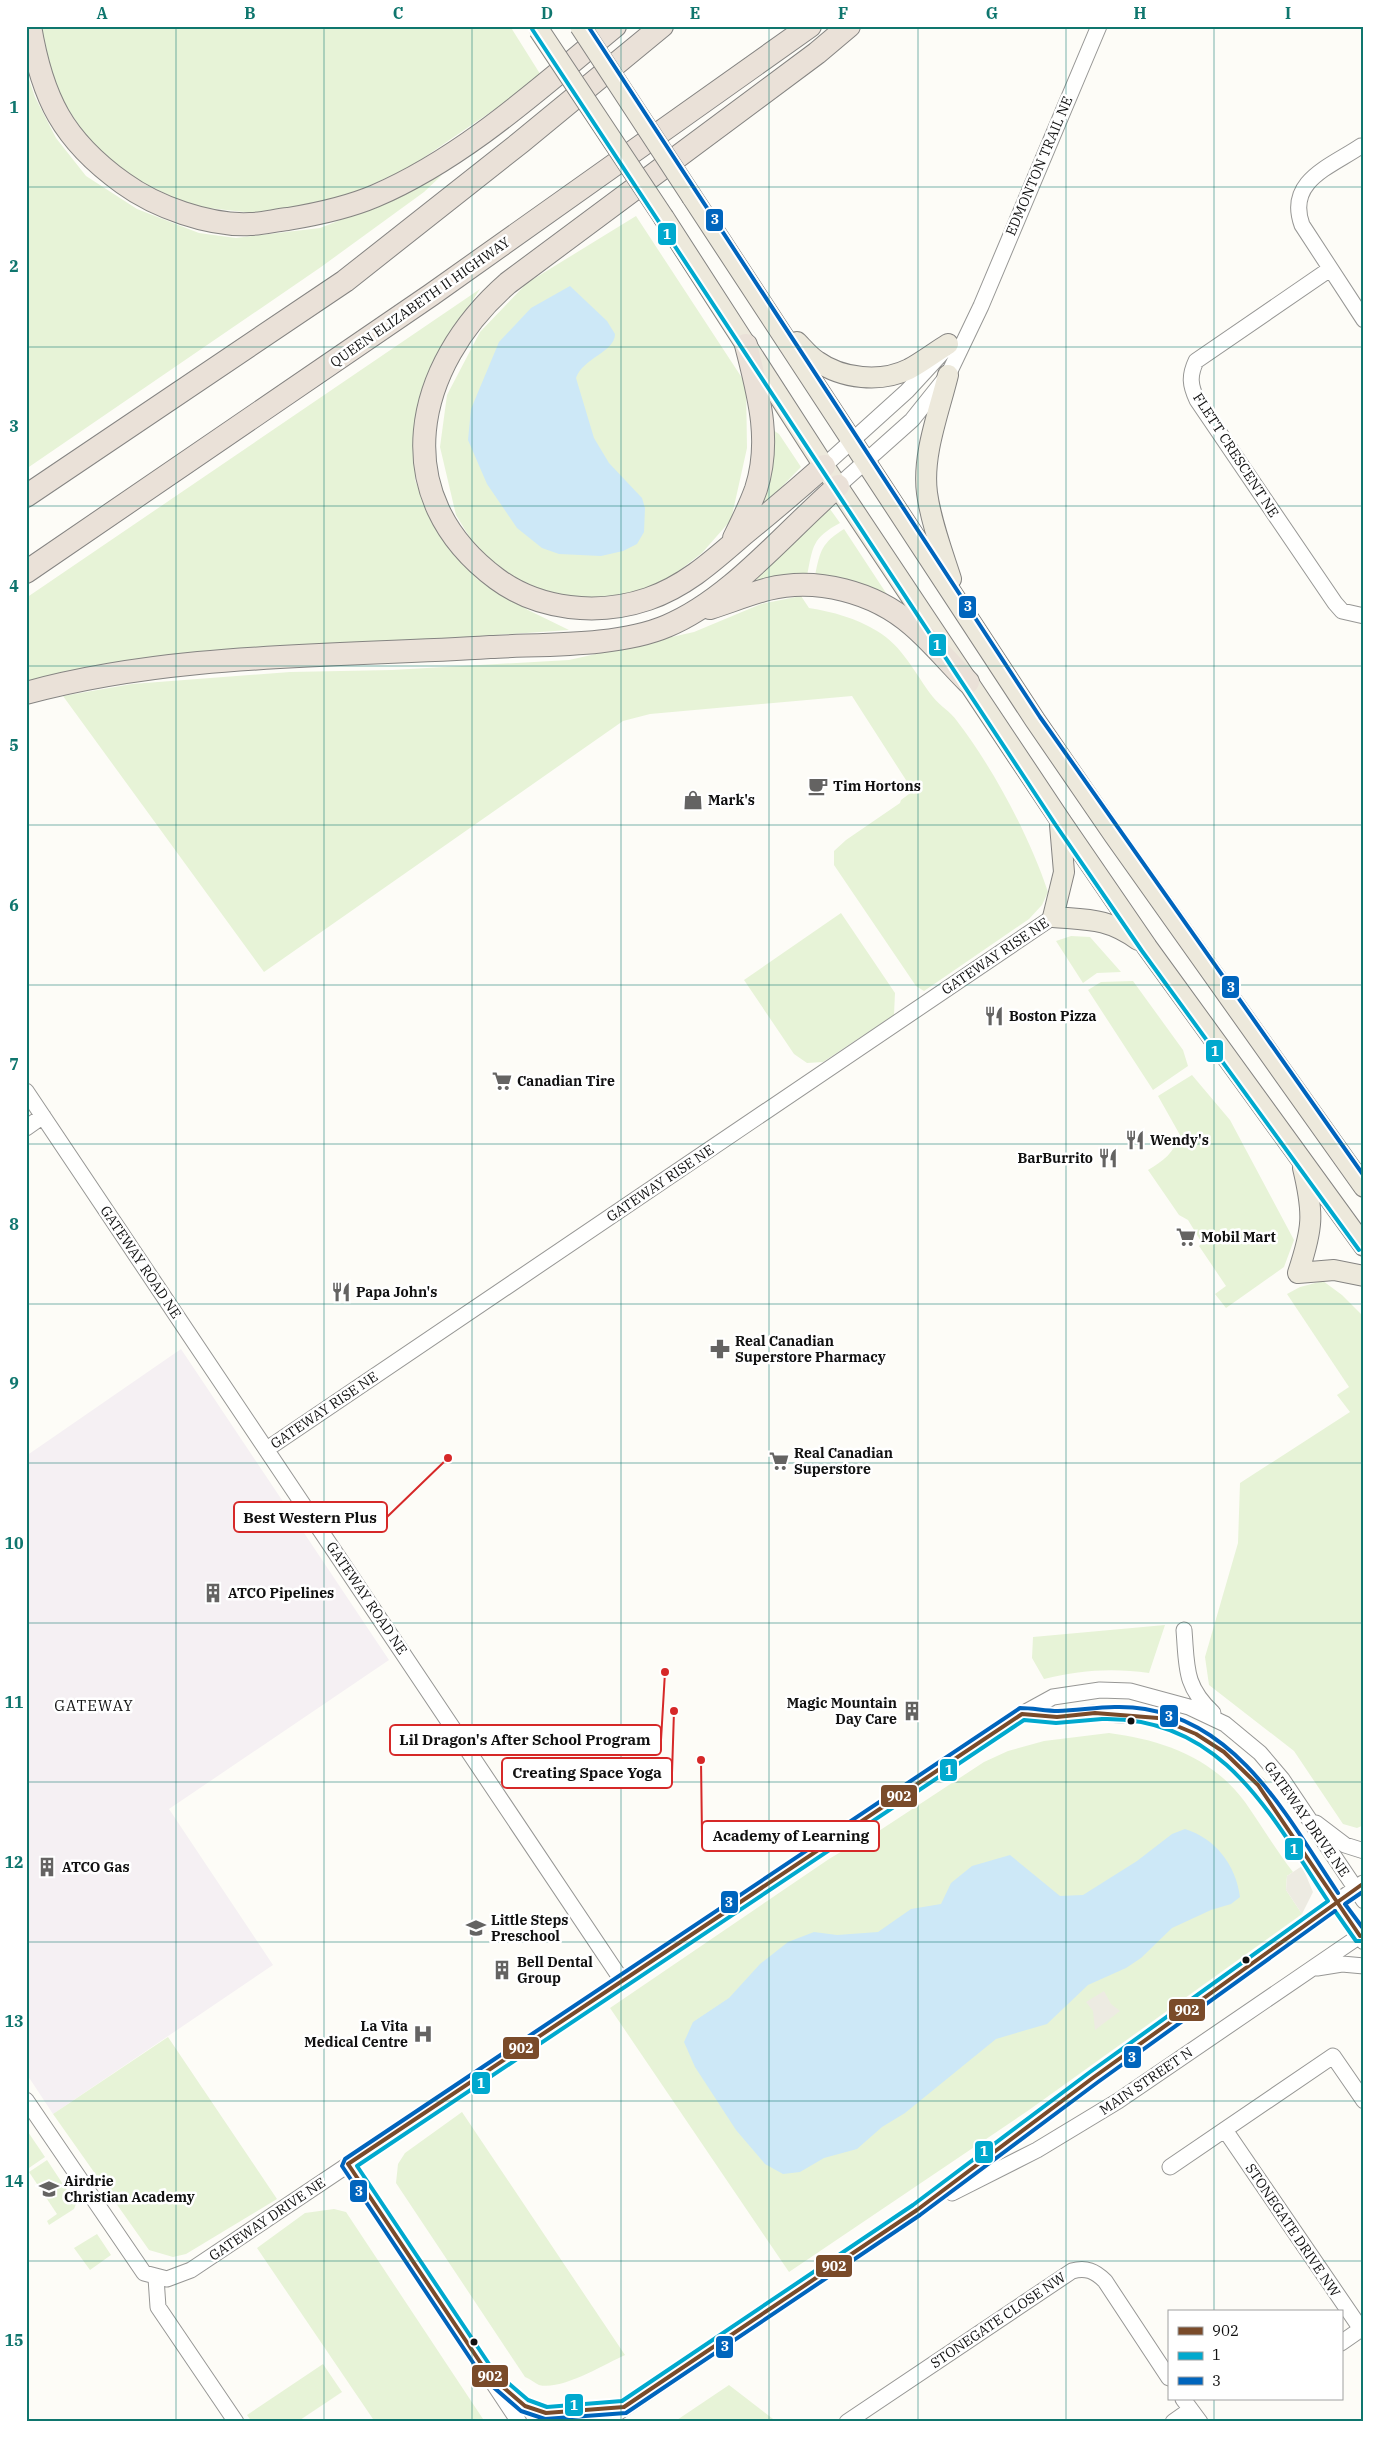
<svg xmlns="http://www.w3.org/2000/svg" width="1390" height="2448" viewBox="0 0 1390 2448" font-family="'IBM Plex Serif',serif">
<rect width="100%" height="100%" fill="#fdfcf7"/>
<path fill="#f5f0f3" d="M 181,1349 L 389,1660 L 169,1809 L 273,1965 L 53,2114 L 26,2073 L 26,1456 Z"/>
<path fill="#e7f3d7" d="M 41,26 L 510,26 L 542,77 L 410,167 L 340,199 L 264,214 L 190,206 L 138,180 L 92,145 L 61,98 L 40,44 Z
M 26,71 L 35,97 L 56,138 L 86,176 L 137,209 L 199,233 L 236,238 L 320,228 L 366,210 L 442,175 L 424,192 L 321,267 L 26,469 Z
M 636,216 L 746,384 L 747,448 L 731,520 L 702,553 L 668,579 L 629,597 L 574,602 L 523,583 L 478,551 L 456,515 L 440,447 L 447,395 L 480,332 L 527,283 Z
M 480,289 L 434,360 L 415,419 L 415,480 L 435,528 L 477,579 L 528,610 L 569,630 L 205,655 L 26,684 L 26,598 Z
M 773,430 L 779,434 L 801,467 L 764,505 L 762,498 Z
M 830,509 L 840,523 C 812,538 813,546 807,576 L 752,582 Z
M 844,529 L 888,596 L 815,576 C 820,550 822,543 844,529 Z
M 801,596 L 809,608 C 833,612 856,618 877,631 C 903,646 915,674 933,697 C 940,706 951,712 957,721 C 993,768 1029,835 1048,892 L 1042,905 L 1029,919 L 924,991 L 916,986 L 834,865 L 834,851 L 846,840 L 900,803 L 901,800 L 913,791 L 852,696 L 650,714 L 623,721 L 264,972 L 63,696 L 132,684 L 290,672 L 392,670 L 569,660 L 694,632 L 761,604 Z
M 841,913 L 895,993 L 894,1015 L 823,1062 L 807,1063 L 794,1054 L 744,980 Z
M 1071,936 L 1090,937 L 1121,972 L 1097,973 L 1083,983 L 1056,941 Z
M 1133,981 L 1183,1050 L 1188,1066 L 1153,1090 L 1088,990 L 1101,982 Z
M 1192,1075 L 1230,1120 L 1294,1240 L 1284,1267 L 1226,1308 L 1215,1294 L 1226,1286 L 1199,1246 L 1202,1243 L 1188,1220 L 1179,1215 L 1148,1170 C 1163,1161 1174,1153 1180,1135 L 1158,1096 Z
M 1323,1281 L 1342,1295 L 1364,1317 L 1364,1825 L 1357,1828 L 1343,1824 L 1294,1751 L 1209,1685 L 1205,1657 L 1238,1543 L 1240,1483 L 1350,1412 L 1337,1395 L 1349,1387 L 1287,1294 L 1300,1287 Z
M 1165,1625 L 1149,1673 C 1113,1668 1080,1670 1044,1679 L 1032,1658 L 1033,1637 Z
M 1109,1733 C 1162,1740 1212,1757 1245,1802 C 1261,1825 1276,1850 1293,1872 L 1287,1876 L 1286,1890 L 1302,1914 L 1029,2110 L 789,2272 L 610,2008 L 829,1859 L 844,1850 L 856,1846 L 984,1762 L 1008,1751 L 1044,1741 Z
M 168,2037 L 277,2199 L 186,2254 L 173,2257 L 149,2250 L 53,2114 Z
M 462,2112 L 625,2355 C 605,2364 561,2391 539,2385 C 535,2383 530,2379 525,2377 L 396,2183 L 398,2164 L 405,2153 Z
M 26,2129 L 45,2157 L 26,2170 Z
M 47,2160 L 76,2204 L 74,2209 L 49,2225 L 47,2221 L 57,2214 L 29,2172 Z
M 334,2209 L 346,2212 L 485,2422 L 375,2422 L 257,2248 L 305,2213 Z
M 97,2234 L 111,2255 L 90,2270 L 74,2248 Z
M 323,2364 L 342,2392 L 297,2422 L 252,2422 L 247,2415 Z
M 729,2385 L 777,2422 L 674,2422 Z"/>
<path fill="#edebe2" d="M 1302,1866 L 1313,1892 L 1302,1914 L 1286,1890 L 1287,1876 Z
M 1104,1991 L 1111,2004 L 1120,2011 L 1095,2030 L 1093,2011 L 1086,2002 Z"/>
<path fill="#cde8f7" d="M 570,286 L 607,321 L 615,334 C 615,352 583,358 576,378 L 594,438 L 609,463 L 642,498 L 645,508 L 644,532 L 637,544 L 623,551 L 601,556 L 559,554 L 542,548 L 517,528 L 487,484 L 468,440 L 471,409 L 499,342 L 531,308 Z
M 1185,1829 C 1215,1838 1236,1865 1240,1897 L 1231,1904 L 1211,1910 L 1172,1928 L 1141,1958 L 1126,1968 L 1088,1985 L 1047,2024 L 996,2039 L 905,2113 L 882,2127 L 857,2149 L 824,2158 L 800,2172 L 783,2174 L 765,2164 L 736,2130 L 695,2067 L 684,2042 L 693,2022 L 729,1998 L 760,1964 L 788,1942 L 814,1932 L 837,1935 L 878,1932 L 911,1909 L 941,1904 L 951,1883 L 972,1866 L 1010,1855 L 1060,1896 L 1083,1895 L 1137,1861 L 1172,1834 Z"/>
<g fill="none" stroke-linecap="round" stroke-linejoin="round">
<defs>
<path id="minor" d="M 1361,146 C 1330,167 1286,181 1302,225 L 1364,320
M 1330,269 L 1196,361 C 1189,376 1190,385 1197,400 L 1335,603 L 1342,611 L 1364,616
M 824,466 L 907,391 L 942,353
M 838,486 L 912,420 L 948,375 L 981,306 L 1099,26
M 26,1091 L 623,1982
M 26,1128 L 43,1116
M 267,1449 L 1053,917
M 1184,1630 C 1187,1667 1184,1686 1213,1713
M 1022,1714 L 1057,1717 L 1095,1713 L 1158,1718 L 1196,1734 L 1224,1752 L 1258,1785 L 1364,1942
M 1316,1823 L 1345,1845 L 1364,1851
M 1317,1968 L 1342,1964 L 1364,1966
M 26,2100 L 144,2273 L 167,2279 L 191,2270 L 1022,1714 L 1053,1697 L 1100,1690 L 1130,1691 L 1189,1707 L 1225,1724 L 1260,1753 L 1282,1779 L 1364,1901
M 1225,2130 L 1361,2329
M 348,2164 L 519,2422
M 1170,2167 L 1333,2056 L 1364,2101
M 952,2193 L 1037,2150 L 1118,2101 L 1364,1933
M 156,2278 L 158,2307 L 236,2422
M 1341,2343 L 1364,2327
M 502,2386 L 525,2406 L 546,2413 L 623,2407
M 1183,2399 L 1200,2422
M 604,2422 L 917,2210 L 1094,2077 L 1363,1883
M 847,2422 L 1072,2271 C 1086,2267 1095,2271 1105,2281 L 1169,2378
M 1173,2422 L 1190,2410"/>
<path id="major" d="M 692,197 L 1035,720 L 1114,835 L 1364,1187
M 664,218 L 824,466 L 1060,820 L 1147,947 L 1364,1246
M 797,342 C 803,348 809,356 817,361 C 842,379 881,383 909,369 C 922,362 935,352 948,344
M 948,375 C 939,412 922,455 927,493 C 931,522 942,551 951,579
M 1060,825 L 1064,872 L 1053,917 C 1088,920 1108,918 1138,940
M 1303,1168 C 1314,1214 1313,1228 1298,1273 L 1334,1270 L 1364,1276"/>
<path id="highway" d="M 30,26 C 42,98 63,140 123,183 C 156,207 209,226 250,224 C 263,224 276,220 288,219 C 318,214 347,208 375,196 C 464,158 542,86 615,26
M 824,466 C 798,489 771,512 744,534 C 714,560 686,586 648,599 C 598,616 539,610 497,579 C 385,496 413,366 508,283 L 817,53 L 849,26
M 26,496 L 345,281 L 521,142 L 662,26
M 734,538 C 742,522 750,506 756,489 C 772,440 758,393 746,345
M 26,572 L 431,295 L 810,26
M 710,608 C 729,602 749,594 768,589 C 817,577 874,592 912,625 C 932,642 949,663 968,682
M 26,693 C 175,652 337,657 490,647 C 543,644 618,647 667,626 C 730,600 786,531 838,486"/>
</defs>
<use href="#minor" stroke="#979795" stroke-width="17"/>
<use href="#major" stroke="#858482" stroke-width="22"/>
<use href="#highway" stroke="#858482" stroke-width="24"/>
<use href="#minor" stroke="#fffffe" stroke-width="15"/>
<use href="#major" stroke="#ede9dc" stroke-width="20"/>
<use href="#highway" stroke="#eae1d8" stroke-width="22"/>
<defs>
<path id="major-bridge" d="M 580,26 L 692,197
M 539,30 L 664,218"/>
</defs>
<use href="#major-bridge" stroke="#858482" stroke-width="22" stroke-linecap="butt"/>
<use href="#major-bridge" stroke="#ede9dc" stroke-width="20"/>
<defs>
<path id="bus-1" d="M 348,2164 L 488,2374 L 525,2406 L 546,2413 L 624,2407 L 917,2210 L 1094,2077 L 1364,1883
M 348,2164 L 1022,1714 L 1057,1717 L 1095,1713 L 1158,1718 L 1196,1734 L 1224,1752 L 1258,1785 L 1360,1936"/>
<path id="bus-2" d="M 532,29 L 1055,824 L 1142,951 L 1359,1250
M 1102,1719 C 1222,1716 1270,1814 1328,1901 L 1090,2072 L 913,2205 L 622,2401 L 547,2407 L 528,2400 L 493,2370 L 357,2166 L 1024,1720 L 1056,1723 Z
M 1335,1911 L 1356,1941 L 1364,1941"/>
<path id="bus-3" d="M 588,26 L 1040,717 L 1364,1176
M 1335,1911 L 1098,2082 L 920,2215 L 626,2413 L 545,2419 L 521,2411 L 484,2379 L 342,2166 L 345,2159 L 1020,1708 C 1033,1708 1045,1711 1058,1711 C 1087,1710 1115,1704 1145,1709 C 1241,1725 1289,1820 1338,1893
M 1362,1927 L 1345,1904 L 1364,1891"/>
</defs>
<use href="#bus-1" stroke="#fff" stroke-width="8"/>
<use href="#bus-2" stroke="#fff" stroke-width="8"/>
<use href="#bus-3" stroke="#fff" stroke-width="8"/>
<use href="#bus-1" stroke="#7a4b2a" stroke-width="4"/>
<use href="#bus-2" stroke="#00a9ce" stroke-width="4"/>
<use href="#bus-3" stroke="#0065bd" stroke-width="4"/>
</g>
<path fill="none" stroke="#0f766e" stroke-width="1" stroke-opacity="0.55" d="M 176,26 L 176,2422M 324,26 L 324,2422M 472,26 L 472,2422M 621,26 L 621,2422M 769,26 L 769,2422M 918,26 L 918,2422M 1066,26 L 1066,2422M 1214,26 L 1214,2312M 26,187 L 1364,187M 26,347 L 1364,347M 26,506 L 1364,506M 26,666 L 1364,666M 26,825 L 1364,825M 26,985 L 1364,985M 26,1144 L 1364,1144M 26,1304 L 1364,1304M 26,1463 L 1364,1463M 26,1623 L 1364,1623M 26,1782 L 1364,1782M 26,1942 L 1364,1942M 26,2101 L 1364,2101M 26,2261 L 1364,2261M 1214,2399 L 1214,2422"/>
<defs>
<symbol id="cafe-bare" viewBox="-9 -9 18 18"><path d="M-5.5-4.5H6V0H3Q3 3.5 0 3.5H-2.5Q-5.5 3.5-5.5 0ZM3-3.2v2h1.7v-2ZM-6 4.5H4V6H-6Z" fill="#646362" stroke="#fff" stroke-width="2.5" paint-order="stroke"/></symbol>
<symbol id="shop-bare" viewBox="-9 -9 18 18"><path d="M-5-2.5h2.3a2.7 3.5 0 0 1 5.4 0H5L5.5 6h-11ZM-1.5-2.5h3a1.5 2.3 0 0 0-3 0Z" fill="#646362" stroke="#fff" stroke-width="2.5" paint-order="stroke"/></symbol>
<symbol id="restaurant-bare" viewBox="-9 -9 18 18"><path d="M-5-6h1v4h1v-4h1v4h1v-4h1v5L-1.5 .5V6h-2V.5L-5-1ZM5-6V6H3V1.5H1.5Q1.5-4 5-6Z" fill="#646362" stroke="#fff" stroke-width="2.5" paint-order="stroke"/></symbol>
<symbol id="supermarket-bare" viewBox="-9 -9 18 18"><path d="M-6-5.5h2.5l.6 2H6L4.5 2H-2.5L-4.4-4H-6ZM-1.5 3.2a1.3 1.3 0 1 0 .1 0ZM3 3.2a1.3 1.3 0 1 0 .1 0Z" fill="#646362" stroke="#fff" stroke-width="2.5" paint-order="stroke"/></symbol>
<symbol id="pharmacy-bare" viewBox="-9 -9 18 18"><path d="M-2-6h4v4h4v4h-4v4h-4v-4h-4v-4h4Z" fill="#646362" stroke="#fff" stroke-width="2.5" paint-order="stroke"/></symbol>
<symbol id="building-bare" viewBox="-9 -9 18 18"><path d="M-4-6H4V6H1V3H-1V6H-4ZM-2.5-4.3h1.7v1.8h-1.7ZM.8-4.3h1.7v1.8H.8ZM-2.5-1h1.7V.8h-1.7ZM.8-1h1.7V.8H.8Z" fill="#646362" stroke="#fff" stroke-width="2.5" paint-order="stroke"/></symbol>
<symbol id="school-bare" viewBox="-9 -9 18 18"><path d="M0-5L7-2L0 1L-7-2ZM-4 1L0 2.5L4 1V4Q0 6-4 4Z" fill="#646362" stroke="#fff" stroke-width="2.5" paint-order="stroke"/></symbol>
<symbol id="hospital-bare" viewBox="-9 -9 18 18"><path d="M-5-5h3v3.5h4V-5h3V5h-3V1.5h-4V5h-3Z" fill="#646362" stroke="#fff" stroke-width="2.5" paint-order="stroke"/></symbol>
</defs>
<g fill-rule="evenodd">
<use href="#cafe-bare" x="804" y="772" width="28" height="28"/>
<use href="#shop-bare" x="679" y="786" width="28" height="28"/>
<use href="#restaurant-bare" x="980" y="1002" width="28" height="28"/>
<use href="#supermarket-bare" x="488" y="1067" width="28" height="28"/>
<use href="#restaurant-bare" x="1121" y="1126" width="28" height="28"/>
<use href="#restaurant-bare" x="1094" y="1144" width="28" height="28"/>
<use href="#supermarket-bare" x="1172" y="1223" width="28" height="28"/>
<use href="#restaurant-bare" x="327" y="1278" width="28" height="28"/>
<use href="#pharmacy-bare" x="706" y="1335" width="28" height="28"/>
<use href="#supermarket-bare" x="765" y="1447" width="28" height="28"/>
<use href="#building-bare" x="199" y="1579" width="28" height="28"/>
<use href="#building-bare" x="898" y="1697" width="28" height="28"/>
<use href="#building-bare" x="33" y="1853" width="28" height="28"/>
<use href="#school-bare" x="462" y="1914" width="28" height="28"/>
<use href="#building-bare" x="488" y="1956" width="28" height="28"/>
<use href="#hospital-bare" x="409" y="2020" width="28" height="28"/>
<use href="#school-bare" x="35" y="2175" width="28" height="28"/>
</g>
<g fill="#111" stroke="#fff" stroke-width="2">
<circle cx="1131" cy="1721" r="4.5"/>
<circle cx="1246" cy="1960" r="4.5"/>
<circle cx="474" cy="2342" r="4.5"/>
</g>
<g text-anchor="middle" stroke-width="5" stroke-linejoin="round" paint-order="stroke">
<g font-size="14" fill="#111" stroke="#fff">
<text transform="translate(1039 166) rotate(-67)" y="5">EDMONTON TRAIL NE</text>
<text transform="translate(420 302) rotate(-35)" y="5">QUEEN ELIZABETH II HIGHWAY</text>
<text transform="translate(1236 455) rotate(57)" y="5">FLETT CRESCENT NE</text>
<text transform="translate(995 956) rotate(-34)" y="5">GATEWAY RISE NE</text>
<text transform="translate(660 1183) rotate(-34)" y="5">GATEWAY RISE NE</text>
<text transform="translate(141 1262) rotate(56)" y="5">GATEWAY ROAD NE</text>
<text transform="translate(324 1410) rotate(-34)" y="5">GATEWAY RISE NE</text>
<text transform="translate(367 1598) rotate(56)" y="5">GATEWAY ROAD NE</text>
<text transform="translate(1307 1819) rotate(55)" y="5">GATEWAY DRIVE NE</text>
<text transform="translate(1146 2081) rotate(-34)" y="5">MAIN STREET N</text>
<text transform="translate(267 2219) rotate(-34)" y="5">GATEWAY DRIVE NE</text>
<text transform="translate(1293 2230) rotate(56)" y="5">STONEGATE DRIVE NW</text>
<text transform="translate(998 2320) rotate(-34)" y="5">STONEGATE CLOSE NW</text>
</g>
<g font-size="14" font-weight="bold" fill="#111" stroke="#fff" text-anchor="start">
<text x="833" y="791">Tim Hortons</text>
<text x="708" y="805">Mark's</text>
<text x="1009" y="1021">Boston Pizza</text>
<text x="517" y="1086">Canadian Tire</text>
<text x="1150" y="1145">Wendy's</text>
<text x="1093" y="1163" text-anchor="end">BarBurrito</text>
<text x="1201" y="1242">Mobil Mart</text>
<text x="356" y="1297">Papa John's</text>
<text x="735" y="1346">Real Canadian<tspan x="735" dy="16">Superstore Pharmacy</tspan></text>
<text x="794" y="1458">Real Canadian<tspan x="794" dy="16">Superstore</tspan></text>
<text x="228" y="1598">ATCO Pipelines</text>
<text x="897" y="1708" text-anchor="end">Magic Mountain<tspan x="897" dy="16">Day Care</tspan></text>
<text x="62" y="1872">ATCO Gas</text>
<text x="491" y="1925">Little Steps<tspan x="491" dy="16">Preschool</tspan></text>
<text x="517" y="1967">Bell Dental<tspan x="517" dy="16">Group</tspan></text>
<text x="408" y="2031" text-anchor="end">La Vita<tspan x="408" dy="16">Medical Centre</tspan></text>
<text x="64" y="2186">Airdrie<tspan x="64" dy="16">Christian Academy</tspan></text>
</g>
<g font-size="15" letter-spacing="1" fill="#111" stroke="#fff">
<text x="94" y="1711">GATEWAY</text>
</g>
</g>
<path fill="none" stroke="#d62828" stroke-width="2" d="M448 1458L387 1517M665 1672L661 1740M674 1711L672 1773M701 1760L702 1836"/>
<g fill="#d62828" stroke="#fff" stroke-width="2">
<circle cx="448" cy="1458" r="5"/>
<circle cx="665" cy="1672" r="5"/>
<circle cx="674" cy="1711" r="5"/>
<circle cx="701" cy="1760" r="5"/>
</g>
<g fill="#fff" stroke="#d62828" stroke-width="2">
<rect x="234" y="1502" width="153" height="30" rx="5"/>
<rect x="390" y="1725" width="271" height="30" rx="5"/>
<rect x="502" y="1758" width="170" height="30" rx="5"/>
<rect x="702" y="1821" width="177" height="30" rx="5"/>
</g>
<g font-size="15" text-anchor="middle" font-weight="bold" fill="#111">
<text x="310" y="1523">Best Western Plus</text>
<text x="525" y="1745">Lil Dragon's After School Program</text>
<text x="587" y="1778">Creating Space Yoga</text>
<text x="791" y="1841">Academy of Learning</text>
</g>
<g stroke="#fff" stroke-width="2">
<rect x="705" y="208" width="19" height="24" rx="5" fill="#0065bd"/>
<rect x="657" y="222" width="20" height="24" rx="5" fill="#00a9ce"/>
<rect x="958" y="595" width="19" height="24" rx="5" fill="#0065bd"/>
<rect x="928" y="633" width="19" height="24" rx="5" fill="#00a9ce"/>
<rect x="1221" y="975" width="19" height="24" rx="5" fill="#0065bd"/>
<rect x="1205" y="1039" width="19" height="24" rx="5" fill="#00a9ce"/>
<rect x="1159" y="1704" width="20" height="24" rx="5" fill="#0065bd"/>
<rect x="939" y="1758" width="19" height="24" rx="5" fill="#00a9ce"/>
<rect x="880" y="1784" width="38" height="24" rx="5" fill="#7a4b2a"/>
<rect x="1284" y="1837" width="20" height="24" rx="5" fill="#00a9ce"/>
<rect x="720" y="1890" width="19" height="24" rx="5" fill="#0065bd"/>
<rect x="1168" y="1998" width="38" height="24" rx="5" fill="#7a4b2a"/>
<rect x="502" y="2036" width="38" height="24" rx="5" fill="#7a4b2a"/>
<rect x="1123" y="2045" width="19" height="24" rx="5" fill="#0065bd"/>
<rect x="471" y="2071" width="20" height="24" rx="5" fill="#00a9ce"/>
<rect x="974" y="2140" width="20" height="24" rx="5" fill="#00a9ce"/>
<rect x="349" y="2179" width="19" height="24" rx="5" fill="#0065bd"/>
<rect x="815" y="2254" width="38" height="24" rx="5" fill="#7a4b2a"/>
<rect x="715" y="2335" width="19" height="24" rx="5" fill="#0065bd"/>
<rect x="471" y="2364" width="38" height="24" rx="5" fill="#7a4b2a"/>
<rect x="564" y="2393" width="20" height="24" rx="5" fill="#00a9ce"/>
</g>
<g font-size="14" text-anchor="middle" font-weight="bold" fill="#fff">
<text x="715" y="224">3</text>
<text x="667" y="239">1</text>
<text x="968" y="611">3</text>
<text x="937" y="650">1</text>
<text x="1231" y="992">3</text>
<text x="1215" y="1056">1</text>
<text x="1169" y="1721">3</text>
<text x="949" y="1775">1</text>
<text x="899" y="1801">902</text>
<text x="1294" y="1854">1</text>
<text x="729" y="1907">3</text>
<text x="1187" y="2015">902</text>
<text x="521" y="2053">902</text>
<text x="1132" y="2062">3</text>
<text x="481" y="2088">1</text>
<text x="984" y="2156">1</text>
<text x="359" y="2196">3</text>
<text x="834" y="2271">902</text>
<text x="725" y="2351">3</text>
<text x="490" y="2381">902</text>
<text x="574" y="2410">1</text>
</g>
<rect width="1390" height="2448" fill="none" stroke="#ffffff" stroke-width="55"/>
<rect x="1168" y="2310" width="175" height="90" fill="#ffffff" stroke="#a0a0a0"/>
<rect x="1178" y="2327" width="25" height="8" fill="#7a4b2a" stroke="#a0a0a0"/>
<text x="1212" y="2336" font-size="15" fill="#111111">902</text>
<rect x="1178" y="2352" width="25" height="8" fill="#00a9ce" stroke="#a0a0a0"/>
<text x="1212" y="2360" font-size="15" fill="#111111">1</text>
<rect x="1178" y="2377" width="25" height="8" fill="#0065bd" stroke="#a0a0a0"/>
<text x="1212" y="2386" font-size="15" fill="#111111">3</text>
<rect x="28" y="28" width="1334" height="2392" fill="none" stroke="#0f766e" stroke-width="2"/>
<g font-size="16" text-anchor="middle" font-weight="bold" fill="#0f766e">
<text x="102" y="19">A</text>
<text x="250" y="19">B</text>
<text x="398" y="19">C</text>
<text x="547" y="19">D</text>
<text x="695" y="19">E</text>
<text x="843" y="19">F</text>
<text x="992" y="19">G</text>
<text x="1140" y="19">H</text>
<text x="1288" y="19">I</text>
<text x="14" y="113">1</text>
<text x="14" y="272">2</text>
<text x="14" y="432">3</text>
<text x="14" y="592">4</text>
<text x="14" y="751">5</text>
<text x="14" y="911">6</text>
<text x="14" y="1070">7</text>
<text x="14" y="1230">8</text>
<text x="14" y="1389">9</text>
<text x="14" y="1549">10</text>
<text x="14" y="1708">11</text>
<text x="14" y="1868">12</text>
<text x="14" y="2027">13</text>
<text x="14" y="2187">14</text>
<text x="14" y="2346">15</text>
</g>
</svg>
